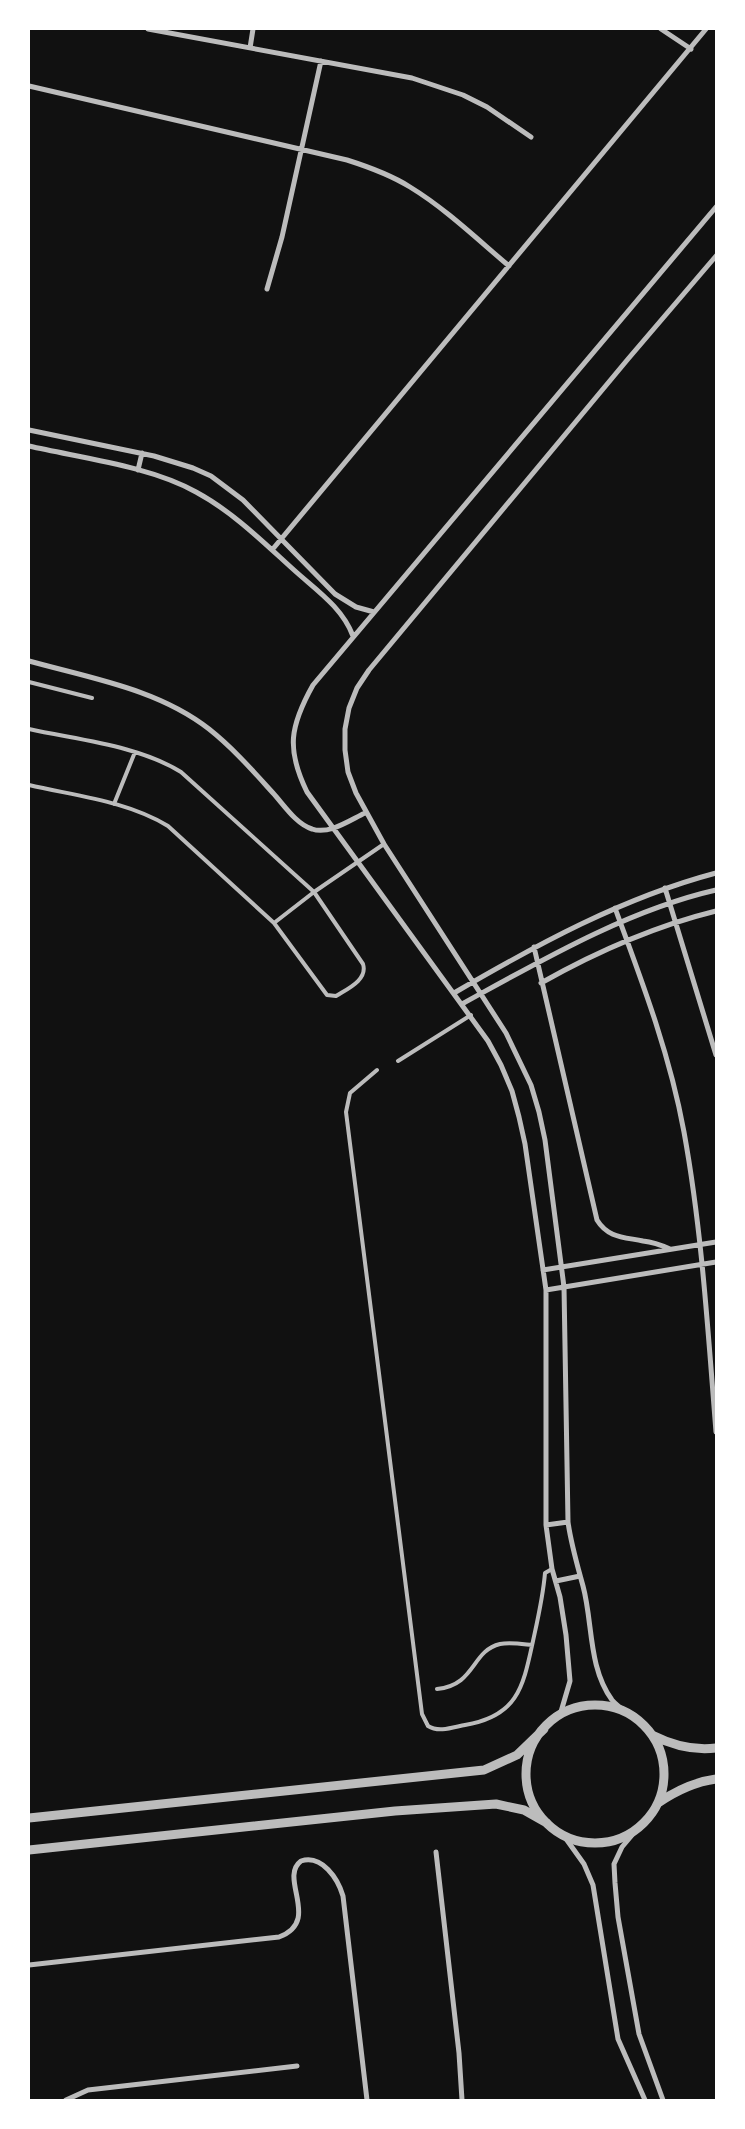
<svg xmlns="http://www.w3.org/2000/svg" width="745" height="2129" viewBox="0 0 745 2129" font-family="'Open Sans',sans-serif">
<rect width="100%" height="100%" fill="#111"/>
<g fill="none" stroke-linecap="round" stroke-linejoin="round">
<path stroke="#bcbcbc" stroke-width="4" d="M 29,682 L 92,698
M 29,729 C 78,740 137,745 181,772 L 314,892 L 363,964 C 368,980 347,989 336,996 L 327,995 L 274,923 L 168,826 C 127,801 76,796 29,785
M 114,804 L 135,752
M 274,923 L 314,892 L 384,844
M 398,1061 L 471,1015
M 377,1070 L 350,1093 L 346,1112 L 422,1714 L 428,1726 C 439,1733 454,1727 465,1725 C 518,1716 523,1687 533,1641 C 538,1618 543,1597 545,1573 L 552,1569
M 437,1689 C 476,1685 471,1651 500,1644 C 510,1642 522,1644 532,1645"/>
<path stroke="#bcbcbc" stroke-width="5" d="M 148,29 L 412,78 L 463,95 L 487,107 L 531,137
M 661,29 L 691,49
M 250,48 L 253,29
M 29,86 L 347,160 C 369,167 391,175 410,187 C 446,209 477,239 509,266
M 267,289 L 282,237 L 321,61
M 29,430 L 154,456 L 193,468 L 211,476 L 243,500 L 335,594 L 356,607 L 374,612
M 29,446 C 81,458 150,466 196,492 C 233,512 263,542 294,570 C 316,590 342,607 353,636
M 138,470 L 142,453
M 272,550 L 706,29
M 29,661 C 90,678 158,689 209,729 C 233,748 253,771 273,793 C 284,805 296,824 312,829 C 329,835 350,820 365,813
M 665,888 L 716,1055
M 615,908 C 642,981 670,1055 684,1132 C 702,1231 708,1332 716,1432
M 534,947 L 597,1220 C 608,1238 624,1237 643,1241 C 652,1242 661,1245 670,1249
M 541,983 C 596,952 655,926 716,911
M 454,993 C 538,944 622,898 716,873
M 462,1004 C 542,960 628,910 716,890
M 543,1270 L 716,1242
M 546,1290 L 716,1262
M 546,1525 L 568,1522
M 556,1581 L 580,1576
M 560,1715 L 570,1681 L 566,1635 L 560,1597 L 552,1569 L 546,1525 L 546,1290 L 525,1144 L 519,1117 L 512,1091 L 501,1065 L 488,1041 L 307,792 C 286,749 290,726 313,685 L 716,207
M 633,1717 C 626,1712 617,1706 612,1700 C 588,1667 593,1623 583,1586 C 577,1564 571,1544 568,1522 L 564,1287 L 545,1140 L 539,1112 L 531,1085 L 506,1033 L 384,844 L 356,793 L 348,772 L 345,750 L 345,729 L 349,708 L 357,688 L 369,670 L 628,359 L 716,256
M 638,1828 L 622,1847 L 614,1864 L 615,1883 L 618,1917 L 639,2034 L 663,2100
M 564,1836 L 584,1864 L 593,1885 L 618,2039 L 645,2100
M 436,1852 L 459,2053 L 462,2100
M 29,1965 L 279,1937 C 322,1921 278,1878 301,1861 C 322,1854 338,1879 343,1896 L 367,2100
M 66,2100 L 88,2090 L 297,2066"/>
<path stroke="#bcbcbc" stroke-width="9" d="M526 1774a69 69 0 1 1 138 0a69 69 0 1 1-138 0Z
M 652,1735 C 672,1745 693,1751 716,1748
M 658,1803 C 677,1790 694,1782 716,1779
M 29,1818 L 484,1770 L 517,1755 L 544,1729
M 29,1850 L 395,1811 L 496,1804 L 524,1810 L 547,1823"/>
</g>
<rect width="745" height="2129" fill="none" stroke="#ffffff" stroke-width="60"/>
</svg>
